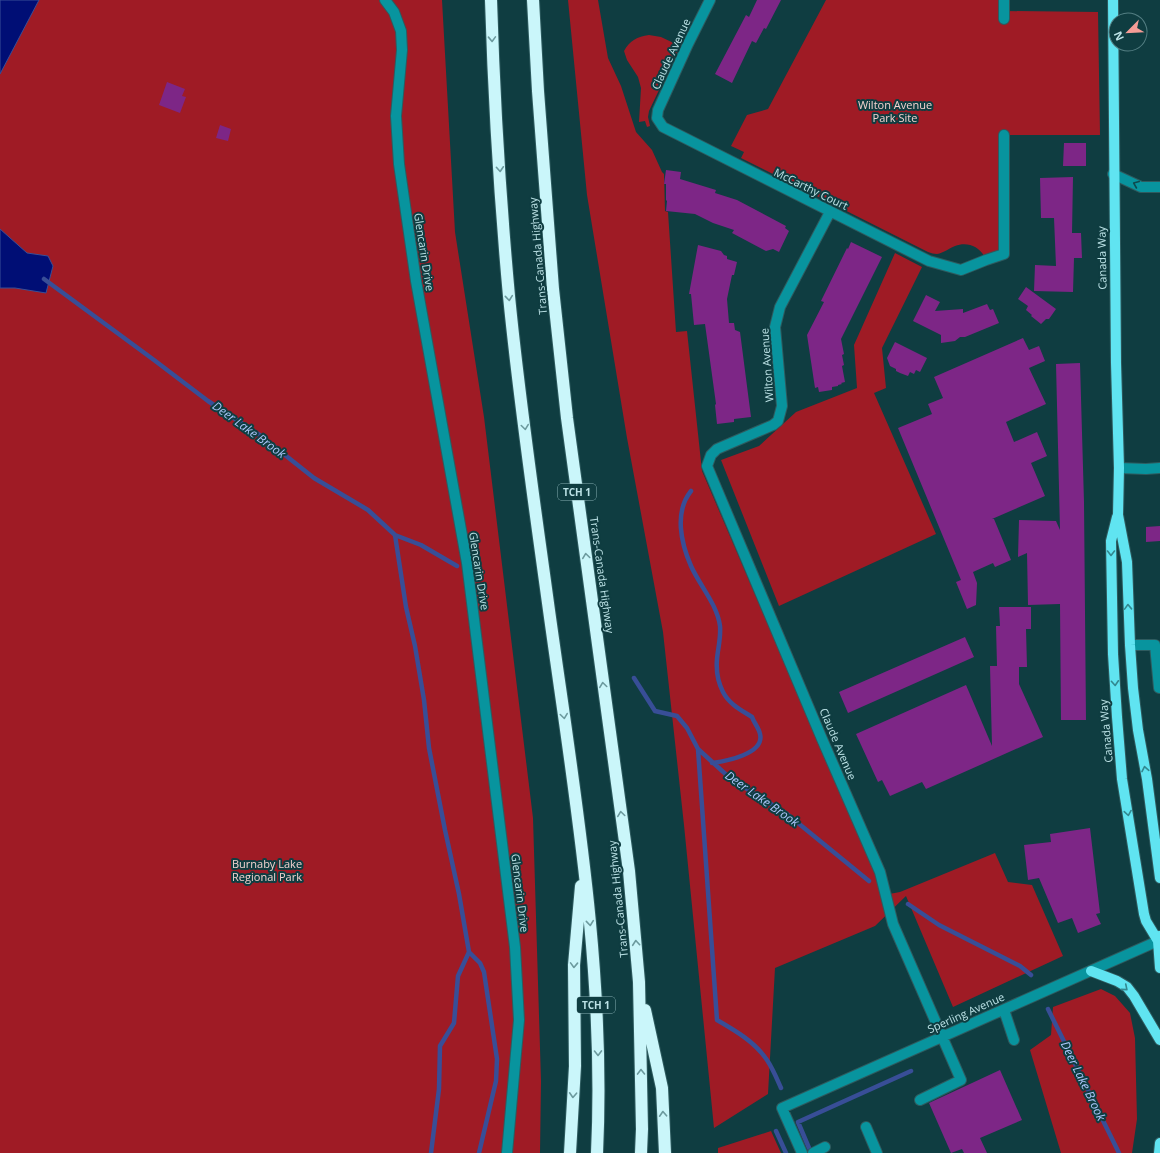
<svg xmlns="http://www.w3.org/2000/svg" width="1160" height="1153" viewBox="0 0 1160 1153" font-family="'Open Sans',sans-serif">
<rect width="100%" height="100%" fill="#0f3d41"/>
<path fill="#9f1b25" d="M 0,0 L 442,0 L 455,232 L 484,417 L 533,818 L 541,1081 L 540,1153 L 0,1153 Z
M 568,0 L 598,0 L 608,58 L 621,86 L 636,132 L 652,150 L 662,172 L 664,174 L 665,211 L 668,212 L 676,332 L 687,331 L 702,471 L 884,895 L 900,892 L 995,853 L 1008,882 L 1032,885 L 1063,956 L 953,1007 L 906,896 L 875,926 L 775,968 L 768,1094 L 714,1128 L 684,825 L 663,632 L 627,438 L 587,195 Z
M 826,0 L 1004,0 L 1005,11 L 1098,12 L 1100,135 L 1004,135 L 1004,254 L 986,260 C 981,247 968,241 955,246 C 949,248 944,253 937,254 C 934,254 931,253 928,252 L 741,158 L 744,152 L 731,146 L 747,115 L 768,109 Z
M 649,35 L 661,37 L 680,46 L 649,111 L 648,117 L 650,126 L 647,127 L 645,121 L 639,122 L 641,88 L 638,77 L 627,60 L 624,51 C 630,40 637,37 649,35 Z
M 895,253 L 922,267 L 882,348 L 886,388 L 874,393 L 936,534 L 779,606 L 721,460 L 759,446 L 796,412 L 857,388 L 854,345 Z
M 1101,989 L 1115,996 L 1130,1013 L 1135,1038 L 1137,1119 L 1132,1153 L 1061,1153 L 1030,1050 L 1051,1035 L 1053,1007 Z
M 771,1131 L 781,1153 L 718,1153 L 718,1148 Z"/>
<path fill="#000e75" stroke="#384e97" d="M 0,0 L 39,0 L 0,74 Z
M 0,229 L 27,253 L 48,256 L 53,266 L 46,293 L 15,288 L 0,288 Z"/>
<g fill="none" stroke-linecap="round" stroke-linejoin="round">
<path stroke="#384e97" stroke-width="4.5" d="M 44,279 L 154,360 L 208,401 L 261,436 L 314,478 L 368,510 L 395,535 L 421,545 L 457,566
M 691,491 C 674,512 681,543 691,566 C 700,586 717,604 720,626 C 721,638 718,648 717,659 C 716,670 718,682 723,692 C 729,704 741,710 752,717 C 754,723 759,728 760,734 C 765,754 726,761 712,763
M 395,535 L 406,607 L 415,646 L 424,700 L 429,748 L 445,830 L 459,894 L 469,952 L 458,976 L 454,1023 L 440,1046 L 439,1089 L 431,1153
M 634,678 L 655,711 L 677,716 L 687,728 L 698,749 L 731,779 L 787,814 L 869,881
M 698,749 L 717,1020 C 736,1031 755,1042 767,1060 C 773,1069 777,1079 781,1088
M 908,904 L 939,925 L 1020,966 L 1031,975
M 469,952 L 480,963 L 484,972 L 497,1059 L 496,1081 L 479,1153
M 1048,1009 L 1119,1153
M 776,1131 L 786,1153
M 809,1148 L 798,1122 L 911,1071"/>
</g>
<path fill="#7d2686" d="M 757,0 L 781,0 L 766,29 L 764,28 L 756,43 L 752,41 L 732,83 L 715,74 L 746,15 L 749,17 Z
M 167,82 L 185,89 L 182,96 L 186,97 L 180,113 L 159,105 Z
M 220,125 L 231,129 L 228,141 L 216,138 Z
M 1064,143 L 1086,143 L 1086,166 L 1063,166 Z
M 666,170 L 681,172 L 680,179 L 716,190 L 715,193 L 737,200 L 786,226 L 785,228 L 789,231 L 779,252 L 773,249 L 766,251 L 732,233 L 734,230 L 713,223 L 695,214 L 666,211 L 667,201 L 666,200 L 666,184 L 664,184 Z
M 1073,177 L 1072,233 L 1081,233 L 1082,258 L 1074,258 L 1073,292 L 1034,291 L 1035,265 L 1056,266 L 1054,218 L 1041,218 L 1040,178 Z
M 851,242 L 882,257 L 841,339 L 844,354 L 842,355 L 844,365 L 842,366 L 845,382 L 841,383 L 842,384 L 838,385 L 838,386 L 832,387 L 832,390 L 819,392 L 818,387 L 815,388 L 807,335 L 824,302 L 821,301 L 847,248 L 848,249 Z
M 698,245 L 721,251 L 724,255 L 727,256 L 727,259 L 737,262 L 734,275 L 732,275 L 727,299 L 729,323 L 734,323 L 735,330 L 740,332 L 751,417 L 734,419 L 734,422 L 717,424 L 715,405 L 716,404 L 705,324 L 694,325 L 691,294 L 689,294 Z
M 1026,287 L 1056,309 L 1049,319 L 1046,319 L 1041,324 L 1031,316 L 1032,315 L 1026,310 L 1028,306 L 1018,299 Z
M 926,295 L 940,302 L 935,311 L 963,309 L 963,313 L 987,304 L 990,310 L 993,309 L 999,323 L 965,337 L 960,337 L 955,341 L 941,343 L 941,335 L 913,321 Z
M 1023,338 L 1029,350 L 1039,346 L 1045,361 L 1029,368 L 1046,404 L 1006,422 L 1014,442 L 1037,432 L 1047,456 L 1031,463 L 1045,496 L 992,519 L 994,519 L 1011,560 L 995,567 L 993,563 L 973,572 L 977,583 L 976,605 L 967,609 L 956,582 L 961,580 L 898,428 L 932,414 L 928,404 L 943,398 L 934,377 Z
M 895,342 L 927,358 L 920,372 L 916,370 L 914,374 L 910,372 L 908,376 L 900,373 L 896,371 L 896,369 L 890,366 L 887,358 Z
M 1080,363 L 1084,502 L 1086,720 L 1061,720 L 1060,604 L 1028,605 L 1027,553 L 1018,557 L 1019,520 L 1056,521 L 1060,530 L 1056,364 Z
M 1160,526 L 1160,541 L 1146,542 L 1146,527 Z
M 999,607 L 1031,607 L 1031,629 L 1026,629 L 1027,667 L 1019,667 L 1019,684 L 1043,737 L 926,789 L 922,782 L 890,796 L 882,780 L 878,782 L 856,734 L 966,685 L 992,746 L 990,666 L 997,666 L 996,626 L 1000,626 Z
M 965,637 L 974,657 L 848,713 L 839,692 Z
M 1090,828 L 1100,913 L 1096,914 L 1101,924 L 1078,933 L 1072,918 L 1058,923 L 1039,878 L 1028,880 L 1024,845 L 1051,842 L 1050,834 Z
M 1000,1070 L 1022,1120 L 980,1138 L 987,1153 L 964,1153 L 962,1149 L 951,1153 L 929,1103 Z"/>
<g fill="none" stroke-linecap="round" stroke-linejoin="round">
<defs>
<path id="minor" d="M 385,0 L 394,12 L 401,31 L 402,50 L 396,116 L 399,164 L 416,281 L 467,563 L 515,947 L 519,1020 L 507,1153
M 710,0 L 688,44 L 658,110 L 657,118 L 663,127 L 929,261 L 961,270 L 986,260 L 1004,254 L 1004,135
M 1004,0 L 1004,19
M 1113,174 L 1141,187 L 1160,187
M 830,212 L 780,307 L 775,327 L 782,406 L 778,421 L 773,425 L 717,449 L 711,455 L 707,466 L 822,739 L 880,872 L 893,924 L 961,1080 L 920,1100
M 1119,468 L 1146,469 L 1160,468
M 1130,645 L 1155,645 L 1159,688
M 1004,1010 L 1014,1040
M 866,1127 L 877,1153
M 802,1153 L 782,1108 L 1160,940
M 813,1153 L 825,1147"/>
<path id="major" d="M 1113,0 L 1116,363 L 1119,468 L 1118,515 L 1127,562 L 1130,645 L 1133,688 L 1138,730 L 1147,779 L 1160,878
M 1117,517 L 1111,541 L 1113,654 L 1117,717 L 1122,779 L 1144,914 L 1146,921 L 1158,941
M 1159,936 L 1158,941 L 1160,968
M 1091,971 L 1117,981 L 1127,987 L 1134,996 L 1160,1040
M 1159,1153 L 1160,1143"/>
<path id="highway" d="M 491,0 C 494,99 500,198 509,296 C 519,399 534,501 548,603 C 573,785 606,968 597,1153
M 533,0 L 538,91 L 553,289 L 567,418 L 629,871 L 639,982 L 642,1129 L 641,1153
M 645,1010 L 662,1088 L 665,1153
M 570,1153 L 575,1066 L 574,965 L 581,886"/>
</defs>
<use href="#minor" stroke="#2e5b5f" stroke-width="12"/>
<use href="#major" stroke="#2e5b5f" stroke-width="12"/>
<use href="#highway" stroke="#2e5b5f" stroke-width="14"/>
<use href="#minor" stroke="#08949e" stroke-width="10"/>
<use href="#major" stroke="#60e4f1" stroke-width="10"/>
<use href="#highway" stroke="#caf6fa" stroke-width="12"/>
</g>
<defs><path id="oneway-chevron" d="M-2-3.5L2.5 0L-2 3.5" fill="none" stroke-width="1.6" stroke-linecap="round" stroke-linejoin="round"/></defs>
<g stroke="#6c9a9e">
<use href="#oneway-chevron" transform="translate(492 39) rotate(88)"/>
<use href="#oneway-chevron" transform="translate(500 169) rotate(86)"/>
<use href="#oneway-chevron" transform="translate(509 298) rotate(84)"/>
<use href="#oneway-chevron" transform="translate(525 427) rotate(82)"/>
<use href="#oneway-chevron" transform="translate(586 556) rotate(-98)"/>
<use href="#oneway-chevron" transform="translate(603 685) rotate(-98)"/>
<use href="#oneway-chevron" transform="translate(564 716) rotate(82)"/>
<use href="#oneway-chevron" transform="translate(621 814) rotate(-98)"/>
<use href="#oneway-chevron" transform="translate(590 923) rotate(84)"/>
<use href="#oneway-chevron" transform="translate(636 943) rotate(-95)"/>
<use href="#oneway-chevron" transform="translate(574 965) rotate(92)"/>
<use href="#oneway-chevron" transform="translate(598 1053) rotate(89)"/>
<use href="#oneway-chevron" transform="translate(641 1072) rotate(-91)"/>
<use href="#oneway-chevron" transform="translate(573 1095) rotate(93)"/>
<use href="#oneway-chevron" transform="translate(663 1114) rotate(-93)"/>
</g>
<use stroke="#0e4a4f" href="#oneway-chevron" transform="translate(1136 184) rotate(-157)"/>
<g stroke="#338890">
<use href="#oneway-chevron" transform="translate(1111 553) rotate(90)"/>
<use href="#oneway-chevron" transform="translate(1128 607) rotate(-92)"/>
<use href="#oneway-chevron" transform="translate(1115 683) rotate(86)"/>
<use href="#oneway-chevron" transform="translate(1145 769) rotate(-101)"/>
<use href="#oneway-chevron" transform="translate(1128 813) rotate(81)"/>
<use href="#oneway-chevron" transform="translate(1125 988) rotate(40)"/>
</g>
<g text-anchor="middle" stroke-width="4" stroke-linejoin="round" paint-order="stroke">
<g fill="#0f3d41" stroke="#88b0b4" stroke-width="1">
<rect x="558" y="484" width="38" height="16" rx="3"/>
<rect x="577" y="997" width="38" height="16" rx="3"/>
</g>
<g font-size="10" font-weight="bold" fill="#bce2e6">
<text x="577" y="496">TCH 1</text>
<text x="596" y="1009">TCH 1</text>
</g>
<g font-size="11" fill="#bce2e6" stroke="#0f3d41">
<text transform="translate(671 54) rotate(-65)" y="4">Claude Avenue</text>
<text transform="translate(811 189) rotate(26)" y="4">McCarthy Court</text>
<text transform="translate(424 252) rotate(81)" y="4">Glencarin Drive</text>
<text transform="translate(538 256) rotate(-95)" y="4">Trans-Canada Highway</text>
<text transform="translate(1102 258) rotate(-91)" y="4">Canada Way</text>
<text transform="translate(767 365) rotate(-94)" y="4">Wilton Avenue</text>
<text transform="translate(479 571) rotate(81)" y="4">Glencarin Drive</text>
<text transform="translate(602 575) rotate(82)" y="4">Trans-Canada Highway</text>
<text transform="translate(1106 731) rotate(-95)" y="4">Canada Way</text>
<text transform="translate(838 744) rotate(67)" y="4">Claude Avenue</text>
<text transform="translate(520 893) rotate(83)" y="4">Glencarin Drive</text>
<text transform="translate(618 899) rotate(-96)" y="4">Trans-Canada Highway</text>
<text transform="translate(966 1013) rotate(-24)" y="4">Sperling Avenue</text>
</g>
<g font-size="11" fill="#f4d2cf" stroke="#0f3d41">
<text x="895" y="109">Wilton Avenue<tspan x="895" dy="13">Park Site</tspan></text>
<text x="267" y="868">Burnaby Lake<tspan x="267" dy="13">Regional Park</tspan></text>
</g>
<g font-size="12" font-style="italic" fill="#acc6fa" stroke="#0f3d41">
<text transform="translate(249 430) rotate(36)" y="4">Deer Lake Brook</text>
<text transform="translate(762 799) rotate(35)" y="4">Deer Lake Brook</text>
<text transform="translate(1083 1081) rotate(64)" y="4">Deer Lake Brook</text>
</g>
</g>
<g transform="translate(1128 32) rotate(246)"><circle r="19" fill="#0f3d41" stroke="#547f83"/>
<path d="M0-3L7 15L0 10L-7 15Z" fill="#f59c96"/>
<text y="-6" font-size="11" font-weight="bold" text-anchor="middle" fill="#bce2e6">N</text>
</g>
</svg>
